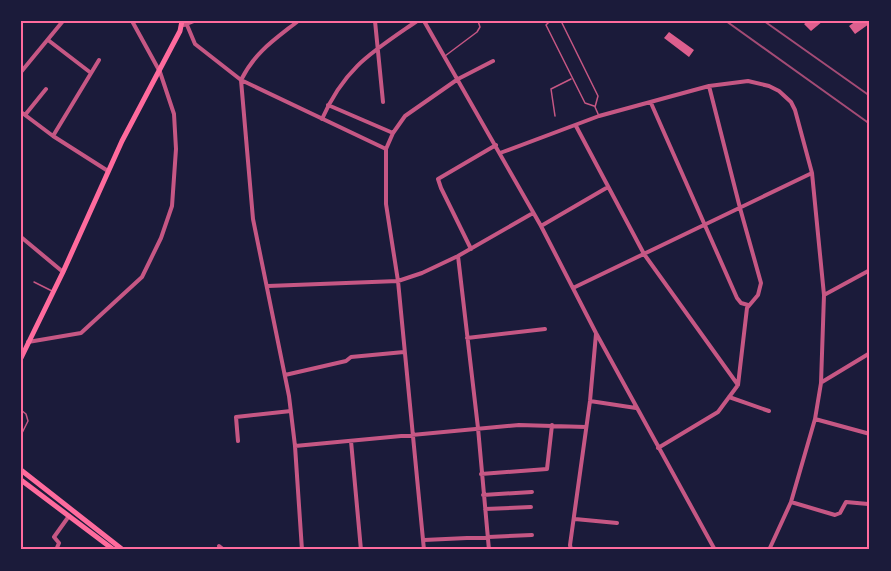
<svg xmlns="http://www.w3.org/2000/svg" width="891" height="571" viewBox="0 0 891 571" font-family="Figtree,sans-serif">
<rect width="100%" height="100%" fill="#1b1b3a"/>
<path fill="#dd5f8e" d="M 808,21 L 823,21 L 811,31 L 804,24 Z
M 856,21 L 867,21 L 869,24 L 855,34 L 849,26 Z
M 669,32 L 694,50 L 689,57 L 664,38 Z"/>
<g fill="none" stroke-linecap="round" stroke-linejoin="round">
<path stroke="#c65784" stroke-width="1.5" d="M 550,21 L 546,25 L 585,103 L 594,106
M 561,21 L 598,96 L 595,107 L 599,116
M 445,56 L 477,32 L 480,27 L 478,21
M 555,116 L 551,89 L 571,79
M 34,282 L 52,291
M 21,410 L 26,414 L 28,421 L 21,435"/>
<path stroke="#c65784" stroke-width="4" d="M 298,21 C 274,40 255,52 241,80 L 253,219 L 289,396 L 295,446 L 302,550
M 375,21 L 383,102
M 424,21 L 541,226 L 596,333 L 715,550
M 184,25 L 194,21
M 187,25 L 195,44 L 241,80 L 386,149
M 48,40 L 91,73
M 21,72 L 63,21
M 709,86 L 740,208 L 761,283 L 758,295 L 747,308 L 738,385
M 651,103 L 737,298 L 741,303 L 748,305
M 328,105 L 393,133
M 21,112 L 53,136 L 108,171
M 25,115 L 46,89
M 322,119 C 345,67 372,52 417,21
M 576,126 L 644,254 L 738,385 L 718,412 L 658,448
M 53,136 L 99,60
M 500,153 L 599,116 L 709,86 L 748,81 L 769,86 L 779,91 L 791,102 L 795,110 L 812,173 L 824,295 L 821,383 L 815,419 L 791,502 L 769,550
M 541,226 L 608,187
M 21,237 L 63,272
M 471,249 L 441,188 L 438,179 L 496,145
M 458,256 L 478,428 L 489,550
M 268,286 L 398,281 L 422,273 L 458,256 L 533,213
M 573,288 L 812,173
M 824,295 L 870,270
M 467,338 L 545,329
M 28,342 L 81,333 L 142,277 L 161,238 L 172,206 L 176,149 L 174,114 L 160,72 L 132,21
M 285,375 L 346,361 L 351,357 L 404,352
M 822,382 L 870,353
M 729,397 L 769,411
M 590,401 L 636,408
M 815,419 L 870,434
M 238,441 L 236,417 L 291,411
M 351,441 L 361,550
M 295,446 L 519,425 L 586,427
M 481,474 L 547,469 L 552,425
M 483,495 L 532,492
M 791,502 L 835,515 L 840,513 L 846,502 L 868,504
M 485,509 L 531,507
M 575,519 L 617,523
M 424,540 L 532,535
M 219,546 L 224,550
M 56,550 L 59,543 L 54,537 L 69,516
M 424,550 L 398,281 L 386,204 L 386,149 L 393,133 L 405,116 L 458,79 L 493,61
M 571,550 L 570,545 L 590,401 L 596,334"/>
<path stroke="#ff6b9d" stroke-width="5" d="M 21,358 L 63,272 L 122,141 L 180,31 L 182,21"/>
<path stroke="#ff6b9d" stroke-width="5" d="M 21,470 L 123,550
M 21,480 L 114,550"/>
<path stroke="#a44b75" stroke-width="2" d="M 726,21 L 870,124
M 764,21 L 870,96"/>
</g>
<rect width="891" height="571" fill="none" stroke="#1b1b3a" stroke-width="45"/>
<rect x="22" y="22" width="846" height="526" fill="none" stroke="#ff6b9d" stroke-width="2"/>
</svg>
